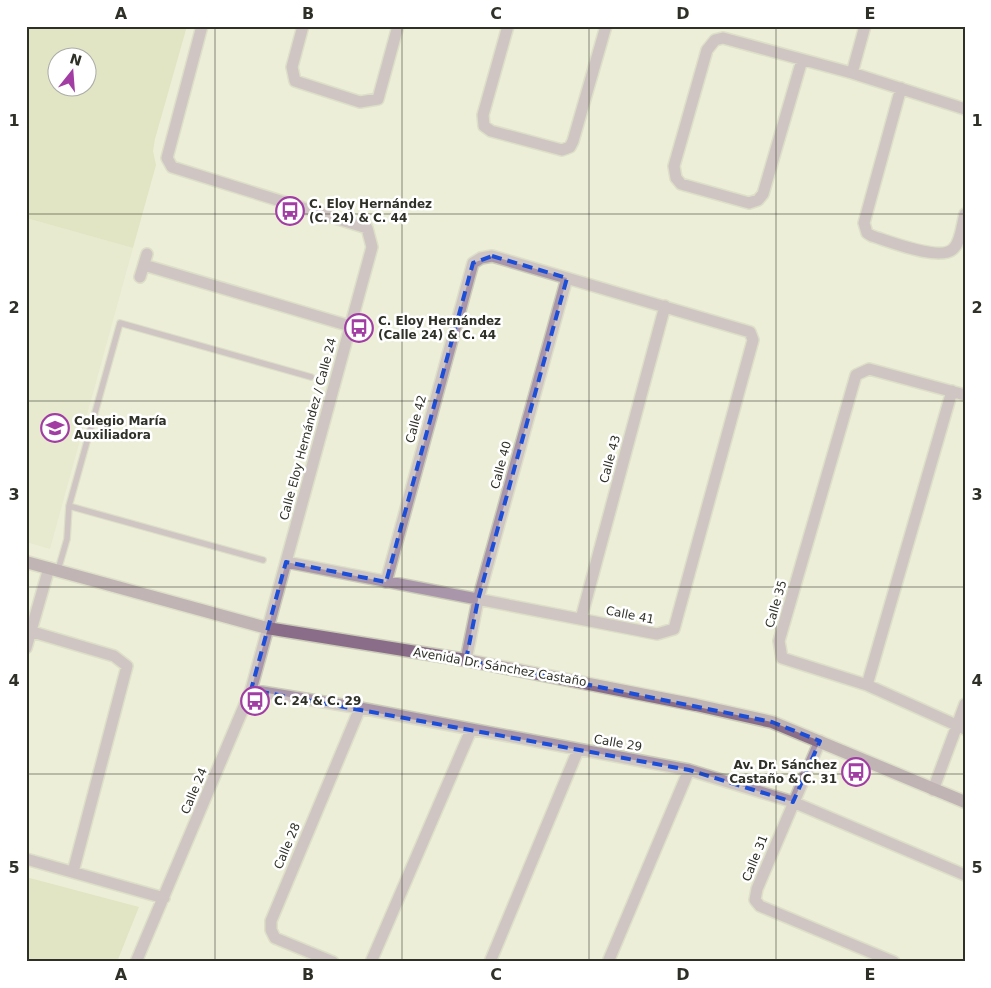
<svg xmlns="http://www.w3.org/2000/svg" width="991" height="988" viewBox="0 0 991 988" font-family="'DejaVu Sans',sans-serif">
<rect width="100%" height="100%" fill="#eceed7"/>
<path fill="#e1e4c6" d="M 26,218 L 133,248 L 50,549 L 26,542 Z"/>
<path fill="#d4d9ac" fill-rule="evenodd" d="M 26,26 L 187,26 L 155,139 L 153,151 L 156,165 L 133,248 L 26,218 ZM 58,58 L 88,58 L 88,88 L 58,88 Z
M 26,877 L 139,907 L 117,962 L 26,962 Z"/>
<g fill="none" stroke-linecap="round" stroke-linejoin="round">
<defs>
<path id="lane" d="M 263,560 L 69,506 L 120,323 L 311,377
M 58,570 L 67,539 L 69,506"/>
<path id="street" d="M 303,26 L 292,67 L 295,81 L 360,102 L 378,99 L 398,26
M 508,26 L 483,115 L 484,126 L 491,131 L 562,150 L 570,147 L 573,141 L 606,26
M 802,60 L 763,194 L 758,200 L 749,203 L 681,184 L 676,178 L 674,166 L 707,50 L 715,40 L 723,38 L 852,73 L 965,109
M 852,73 L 865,26
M 901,88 L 864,223 L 867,233 L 872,236 C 889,241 942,263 954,248 C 961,241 962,224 965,214
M 144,265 L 350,326
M 140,277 L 147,254
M 965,395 L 869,369 L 856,375 L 779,641 L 782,658 L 867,685 L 965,729
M 286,562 C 409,587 533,609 657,634 L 674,629 L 753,340 L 750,332 L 492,256 L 481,258 L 473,263 L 386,582
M 581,619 L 665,306
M 26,630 L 114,656 L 127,666 L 73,872
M 26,648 L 49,568
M 466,660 L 478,600 L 567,278
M 867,685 L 952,391
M 251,690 L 360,708 L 689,770 L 793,802 L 965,875
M 820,741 L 757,889 L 755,900 L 760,906 L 894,962
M 933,790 L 965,704
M 26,859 L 164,898
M 136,962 L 251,690 L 372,247 L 367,228 L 172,167 L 167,158 L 202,26
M 333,962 L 275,938 L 271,930 L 271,921 L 360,708
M 371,962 L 471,730
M 490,962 L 578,750
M 608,962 L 689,770"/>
<path id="secondary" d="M 26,562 L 267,628 L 466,660 L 696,705 L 772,722 L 965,802"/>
</defs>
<use href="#lane" stroke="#caccb7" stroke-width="8"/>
<use href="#street" stroke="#caccb7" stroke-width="14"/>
<use href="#secondary" stroke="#caccb7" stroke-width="15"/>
<use href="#lane" stroke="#aa96aa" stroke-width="5.5"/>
<use href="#street" stroke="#aa96aa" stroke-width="11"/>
<use href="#secondary" stroke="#8a6d89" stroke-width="12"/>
</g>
<path d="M0 0H991V988H0ZM 492,256 L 567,278 L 478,600 L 466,660 L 772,722 L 820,741 L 793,802 L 689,770 L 251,690 L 286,562 L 386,582 L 473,263 Z" fill="#eceed7" fill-opacity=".55" fill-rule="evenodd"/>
<path fill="none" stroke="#1d4ed8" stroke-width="4" stroke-dasharray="10 6" stroke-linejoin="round" d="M 492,256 L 567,278 L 478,600 L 466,660 L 772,722 L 820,741 L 793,802 L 689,770 L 251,690 L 286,562 L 386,582 L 473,263 Z"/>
<path fill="none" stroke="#2f3027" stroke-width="1" stroke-opacity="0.55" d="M 215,26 L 215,962M 402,26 L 402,962M 589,26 L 589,962M 776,26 L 776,962M 26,214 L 965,214M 26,401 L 965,401M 26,587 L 965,587M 26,774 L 965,774"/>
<defs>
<symbol id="bus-ring" viewBox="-11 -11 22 22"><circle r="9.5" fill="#fff" stroke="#a13da3" stroke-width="1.5"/><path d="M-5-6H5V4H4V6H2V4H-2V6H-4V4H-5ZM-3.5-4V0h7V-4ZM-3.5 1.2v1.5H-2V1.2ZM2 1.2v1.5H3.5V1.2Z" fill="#a13da3"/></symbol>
<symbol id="school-ring" viewBox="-11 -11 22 22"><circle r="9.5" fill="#fff" stroke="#a13da3" stroke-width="1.5"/><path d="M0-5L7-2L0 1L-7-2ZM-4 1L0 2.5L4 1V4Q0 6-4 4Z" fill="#a13da3"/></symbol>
</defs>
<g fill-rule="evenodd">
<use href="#bus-ring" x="274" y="195" width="32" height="32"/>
<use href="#bus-ring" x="343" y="312" width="32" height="32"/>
<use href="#school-ring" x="39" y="412" width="32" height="32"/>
<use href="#bus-ring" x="239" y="685" width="32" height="32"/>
<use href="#bus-ring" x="840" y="756" width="32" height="32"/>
</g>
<g text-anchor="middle" stroke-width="5" stroke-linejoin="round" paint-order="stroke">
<g font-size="12" font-weight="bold" fill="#2f3027" stroke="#fff" text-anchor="start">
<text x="309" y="208">C. Eloy Hernández<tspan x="309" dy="14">(C. 24) &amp; C. 44</tspan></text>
<text x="378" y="325">C. Eloy Hernández<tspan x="378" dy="14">(Calle 24) &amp; C. 44</tspan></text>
<text x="74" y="425">Colegio María<tspan x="74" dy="14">Auxiliadora</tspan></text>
<text x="274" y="705">C. 24 &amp; C. 29</text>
<text x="837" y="769" text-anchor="end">Av. Dr. Sánchez<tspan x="837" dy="14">Castaño &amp; C. 31</tspan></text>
</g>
<g font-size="12" fill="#2f3027" stroke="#fff">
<text transform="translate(416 419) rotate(-75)" y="4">Calle 42</text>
<text transform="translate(308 429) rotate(-75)" y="4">Calle Eloy Hernández / Calle 24</text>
<text transform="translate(610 459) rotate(-75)" y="4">Calle 43</text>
<text transform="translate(501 465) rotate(-75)" y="4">Calle 40</text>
<text transform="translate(776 604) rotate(-74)" y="4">Calle 35</text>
<text transform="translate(630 615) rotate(11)" y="4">Calle 41</text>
<text transform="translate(500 667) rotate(10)" y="4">Avenida Dr. Sánchez Castaño</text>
<text transform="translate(618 743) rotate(10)" y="4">Calle 29</text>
<text transform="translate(194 791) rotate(-67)" y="4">Calle 24</text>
<text transform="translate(287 846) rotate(-67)" y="4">Calle 28</text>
<text transform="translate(755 858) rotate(-68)" y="4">Calle 31</text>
</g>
</g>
<rect width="991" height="988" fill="none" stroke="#ffffff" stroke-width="55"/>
<g transform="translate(72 72) rotate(17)"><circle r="24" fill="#ffffff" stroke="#acaca9"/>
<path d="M0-4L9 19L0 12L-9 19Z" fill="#a13da3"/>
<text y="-8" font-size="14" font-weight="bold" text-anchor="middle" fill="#2f3027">N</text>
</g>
<rect x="28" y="28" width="936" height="932" fill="none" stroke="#2f3027" stroke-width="2"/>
<g font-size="16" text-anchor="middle" font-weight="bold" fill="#2f3027">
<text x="121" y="19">A</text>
<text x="308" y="19">B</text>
<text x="496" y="19">C</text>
<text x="683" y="19">D</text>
<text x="870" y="19">E</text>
<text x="14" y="126">1</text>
<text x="977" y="126">1</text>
<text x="14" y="313">2</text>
<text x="977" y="313">2</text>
<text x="14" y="500">3</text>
<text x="977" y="500">3</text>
<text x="14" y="686">4</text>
<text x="977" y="686">4</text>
<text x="14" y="873">5</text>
<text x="977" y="873">5</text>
<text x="121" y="980">A</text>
<text x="308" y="980">B</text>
<text x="496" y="980">C</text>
<text x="683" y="980">D</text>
<text x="870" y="980">E</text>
</g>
</svg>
